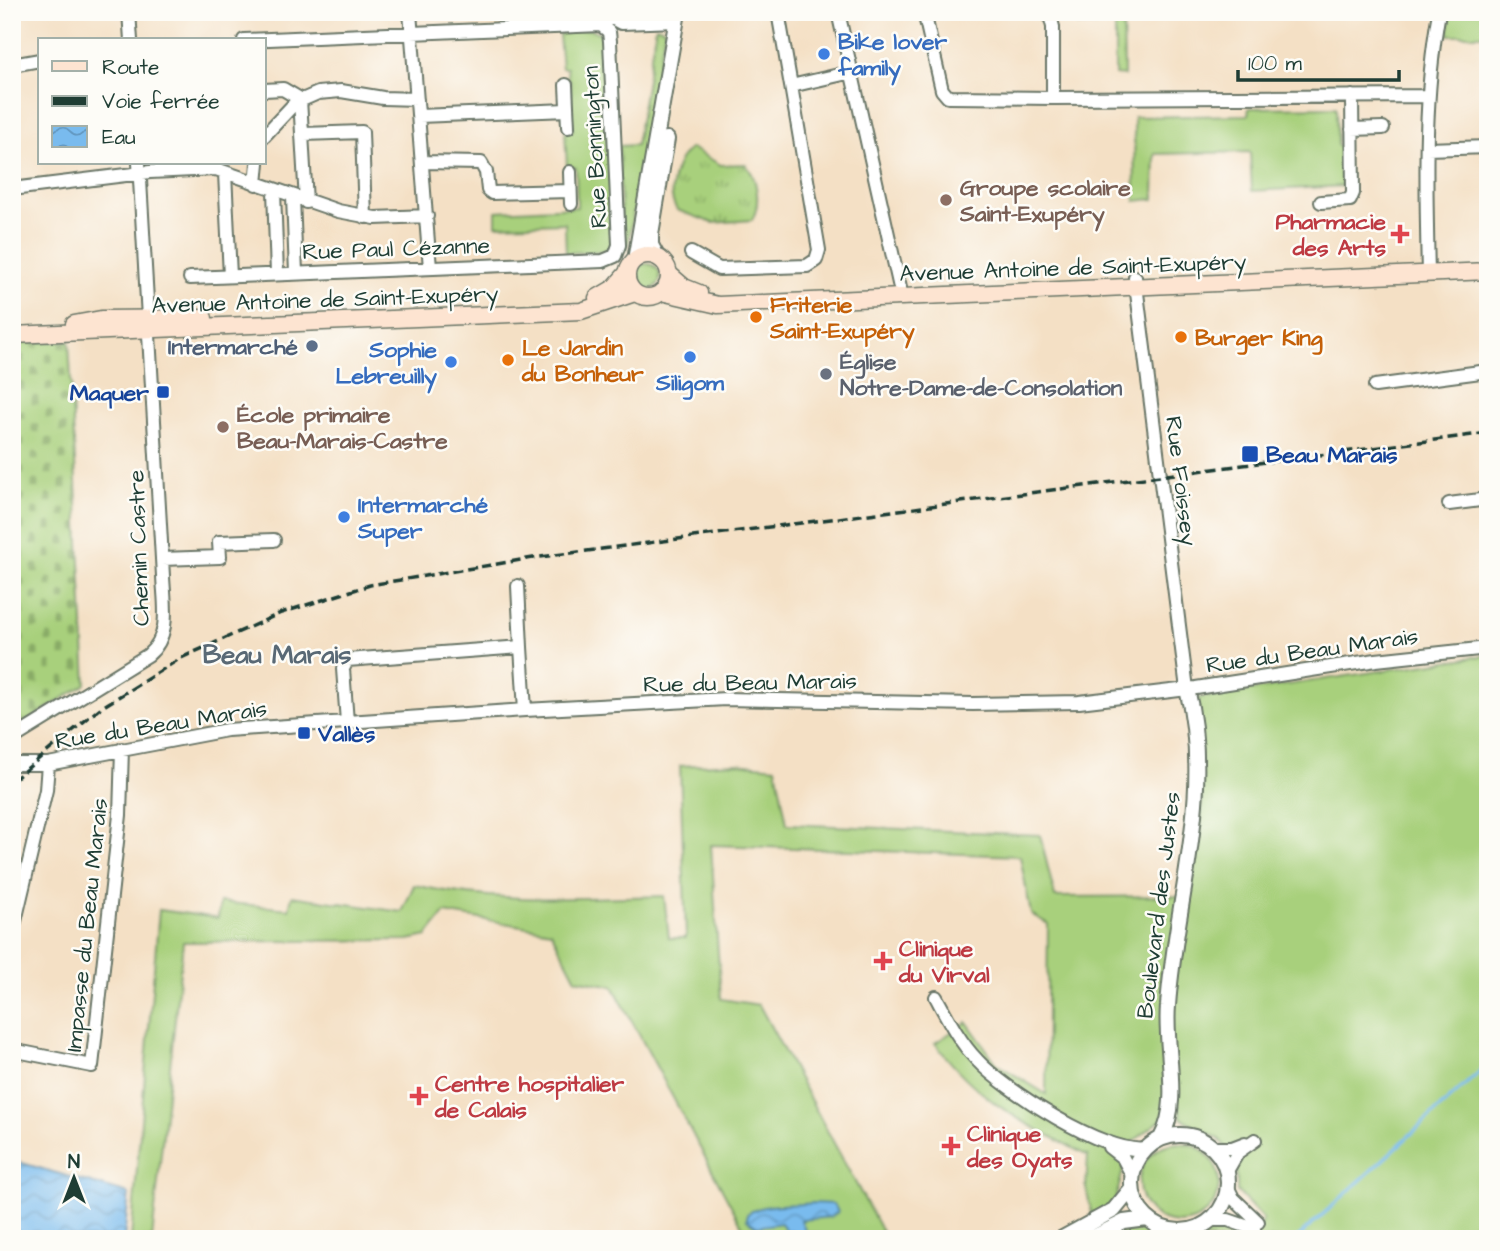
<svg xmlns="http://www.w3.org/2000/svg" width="1500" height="1251" viewBox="0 0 1500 1251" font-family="'Architects Daughter',sans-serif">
<defs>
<pattern id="cemetery-stones" width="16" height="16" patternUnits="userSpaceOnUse" patternTransform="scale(1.75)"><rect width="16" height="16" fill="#a8d07b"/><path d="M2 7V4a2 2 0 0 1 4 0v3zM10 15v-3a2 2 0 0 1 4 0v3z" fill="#8a6"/></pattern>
<pattern id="park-tufts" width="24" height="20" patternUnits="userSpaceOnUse" patternTransform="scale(1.75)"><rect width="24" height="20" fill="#a8d07b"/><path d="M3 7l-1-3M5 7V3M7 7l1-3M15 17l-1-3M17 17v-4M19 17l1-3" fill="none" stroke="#8a6"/></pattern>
<pattern id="water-waves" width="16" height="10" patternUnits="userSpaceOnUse" patternTransform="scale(1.75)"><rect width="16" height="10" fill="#79bbee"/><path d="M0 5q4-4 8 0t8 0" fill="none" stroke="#6399c2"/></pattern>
</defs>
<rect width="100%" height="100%" fill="#fdfcf7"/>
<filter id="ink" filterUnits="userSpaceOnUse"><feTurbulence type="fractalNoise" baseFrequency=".0143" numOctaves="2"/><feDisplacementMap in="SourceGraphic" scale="14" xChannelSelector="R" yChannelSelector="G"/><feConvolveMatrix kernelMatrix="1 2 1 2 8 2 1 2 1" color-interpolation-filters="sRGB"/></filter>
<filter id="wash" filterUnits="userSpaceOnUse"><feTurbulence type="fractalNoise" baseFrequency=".00686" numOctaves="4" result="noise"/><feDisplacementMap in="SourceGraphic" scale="28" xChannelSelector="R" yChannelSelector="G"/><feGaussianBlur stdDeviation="1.57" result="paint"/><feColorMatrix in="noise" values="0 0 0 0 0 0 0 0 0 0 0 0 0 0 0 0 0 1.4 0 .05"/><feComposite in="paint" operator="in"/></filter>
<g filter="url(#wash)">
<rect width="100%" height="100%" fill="#f4e0c5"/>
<path fill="#a8d07b" stroke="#648658" stroke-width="2" d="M 1115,12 L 1123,12 L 1124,76 L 1115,75 Z
M 1451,12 L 1488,12 L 1488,35 L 1448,35 Z
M 656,26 L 665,29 L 627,250 L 622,250 L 619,146 L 636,145 Z
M 590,29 L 602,34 L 603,41 L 613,247 L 608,251 L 566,253 L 565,223 L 496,225 L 496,211 L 577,207 L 576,168 L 567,167 L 565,132 L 573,130 L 570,80 L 568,80 L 567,68 L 562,68 L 559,35 L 569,30 Z
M 1336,107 L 1337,145 L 1343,150 L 1343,186 L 1252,191 L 1250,152 L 1155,154 L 1154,199 L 1135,201 L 1134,117 L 1248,115 L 1249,108 Z
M634 277a13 13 0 1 1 26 0a13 13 0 1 1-26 0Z
M 1488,655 L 1488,1239 L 1194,1239 C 1222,1225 1223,1223 1253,1237 L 1263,1219 L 1237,1191 L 1237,1161 L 1219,1139 L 1181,1118 L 1176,1091 L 1161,1120 L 1130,1144 L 1114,1205 L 1092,1215 L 1086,1188 L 1088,1156 C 1023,1122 981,1104 935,1043 L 967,1022 L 997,1064 L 1046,1094 L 1048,924 L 1031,914 L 1020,856 L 711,845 L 721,999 L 759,1005 L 886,1239 L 749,1239 L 613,986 L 576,979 L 551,931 L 445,913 L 427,936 L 408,940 L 183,942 L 152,1239 L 131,1239 L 159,910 L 218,918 L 220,902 L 289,909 L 292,896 L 402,912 L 414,885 C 498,904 578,898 664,896 L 669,938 L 686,938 L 680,766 L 735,763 L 776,767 L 787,824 L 1040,835 L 1055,897 L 1191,896 L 1202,810 L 1198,698 Z
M1139 1183a40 40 0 1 1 80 0a40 40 0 1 1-80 0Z
M 1141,1226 L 1150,1230 L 1157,1239 L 1105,1239 L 1119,1229 Z"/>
<path fill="url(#cemetery-stones)" stroke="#648658" stroke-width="2" d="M 69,341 L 86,684 L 12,730 L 12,343 Z"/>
<path fill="url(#park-tufts)" stroke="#648658" stroke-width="2" d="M 1077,12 L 1110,12 L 1110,25 L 1078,25 Z
M 691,148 L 721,165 L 745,164 C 758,177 761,204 752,220 L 713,223 L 677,210 C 665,193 675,159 691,148 Z"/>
<path fill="url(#water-waves)" stroke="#4c7c91" stroke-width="2" d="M 15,1161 L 129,1194 L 124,1239 L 31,1239 L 12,1227 L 12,1162 Z
M 813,1203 L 834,1204 L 838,1212 L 831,1217 L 801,1220 L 806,1232 L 847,1239 L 791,1239 L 781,1223 L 757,1227 L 747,1220 L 747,1214 C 764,1202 792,1206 813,1203 Z"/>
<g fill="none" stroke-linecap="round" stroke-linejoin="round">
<path stroke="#79bbee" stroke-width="3.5" d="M 1296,1239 L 1488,1064"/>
</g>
</g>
<g filter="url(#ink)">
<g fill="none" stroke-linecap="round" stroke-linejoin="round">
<defs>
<path id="minor" d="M 129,12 L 131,40
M 410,12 L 430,268
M 778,12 L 791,86
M 838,12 L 902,297
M 924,12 L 942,90 L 948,97 L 1053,98
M 1049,12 L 1053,27 L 1053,98 L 1428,96
M 244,40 L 601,25 L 610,17 L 621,23 L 677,21
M 12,65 L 40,60
M 566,85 L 568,127
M 264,90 L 283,89 L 300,99 L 306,202
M 419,116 L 567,110
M 1352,129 L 1383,128
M 304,134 L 362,132 L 365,217
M 264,136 L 295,103 L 318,93 L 341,91 L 383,98 L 417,99
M 1427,149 L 1488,147
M 423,162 L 481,163 L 486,172 L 488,190 L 492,193 L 570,191
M 570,172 L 571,204
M 225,173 L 230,276
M 256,184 L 258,163
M 12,189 L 150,172 L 216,169 L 338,211 L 375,218 L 427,216
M 274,191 L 277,274
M 293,197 L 296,273
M 1321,202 L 1350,200 L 1353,193 L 1352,96
M 691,253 L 719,269 L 807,266 L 816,260 L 819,250 L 791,86 L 852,72
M 1428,274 C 1426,186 1423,99 1439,12
M 1135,277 L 1187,689
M 190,278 L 603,261 L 615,256 L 619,245 L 610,41 L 609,32 L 601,25
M 1375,386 L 1488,371
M 1449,504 L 1488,499
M 162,559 L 220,557 L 219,542 L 274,540
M 518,586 L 521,647
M 347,722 L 343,669 L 347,660 L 521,647 L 525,710
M 12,739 L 148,655 C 172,635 164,604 163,576 L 139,163
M 12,764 L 48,764 L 227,730 L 525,710 L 726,699 L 973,704 L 1079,702 L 1196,688 L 1376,660 L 1488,648
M 12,934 L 46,790 L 48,764
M 936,997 C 948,1019 959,1041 977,1060 C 1003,1089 1106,1155 1145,1149
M 12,1050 L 92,1066 L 120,815 L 122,749
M 1109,1147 L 1123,1158 L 1132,1175
M 1214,1148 L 1232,1148 L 1245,1143
M 1227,1171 L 1238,1152 L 1255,1140
M 1228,1188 L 1233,1198 L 1258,1222
M 1210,1220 L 1228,1220 L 1254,1229
M 1156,1225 L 1161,1239
M 1186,1239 L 1194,1229"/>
<path id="tertiary" d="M 658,258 L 651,245 L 651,234 L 667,139
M 635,260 L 678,12
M1132 1183a48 48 0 1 1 96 0a48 48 0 1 1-96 0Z
M 1161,1138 C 1182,1101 1164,1048 1168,1006 C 1175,901 1214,795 1187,689
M 1061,1239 L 1114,1210 L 1132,1188
M 1090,1239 L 1124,1222 L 1147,1219"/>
<path id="secondary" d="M627 276a21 21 0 1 1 42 0a21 21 0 1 1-42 0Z
M 669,274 L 684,287 L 699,293
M 661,292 L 718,305 L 1488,271
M 597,298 L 614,288 L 627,273
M 74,324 L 101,319 L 204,318
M 12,335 L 581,311 L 635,293"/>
</defs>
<use href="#minor" stroke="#6a7667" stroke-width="16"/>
<use href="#tertiary" stroke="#6a7667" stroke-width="18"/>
<use href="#secondary" stroke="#6a7667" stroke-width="19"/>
<use href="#minor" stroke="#fff" stroke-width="12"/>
<use href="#tertiary" stroke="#fff" stroke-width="14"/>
<use href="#secondary" stroke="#fde4d1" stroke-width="16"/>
<path stroke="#1f3d34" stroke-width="3.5" stroke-dasharray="10 5" stroke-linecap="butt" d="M 12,781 L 99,709 L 181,658 L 281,613 L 370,585 L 533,558 L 1488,433"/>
</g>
</g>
<g fill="#3f7fe0" stroke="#fdfcf7" stroke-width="2.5">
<circle cx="824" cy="54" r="7"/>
<circle cx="690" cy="357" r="7"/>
<circle cx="451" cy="362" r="7"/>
<circle cx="344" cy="517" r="7"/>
</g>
<g fill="#8d6e63" stroke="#fdfcf7" stroke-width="2.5">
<circle cx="946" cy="200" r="7"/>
<circle cx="223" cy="427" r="7"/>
</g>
<g fill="#e0444e" stroke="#fdfcf7" stroke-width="2.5">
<path d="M1396.5 223.5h7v7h7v7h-7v7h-7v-7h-7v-7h7z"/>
<path d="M879.5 950.5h7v7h7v7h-7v7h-7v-7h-7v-7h7z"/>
<path d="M415.5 1085.5h7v7h7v7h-7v7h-7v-7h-7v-7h7z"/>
<path d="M947.5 1135.5h7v7h7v7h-7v7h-7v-7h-7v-7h7z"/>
</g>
<g fill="#e8710a" stroke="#fdfcf7" stroke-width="2.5">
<circle cx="756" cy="317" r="7"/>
<circle cx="1181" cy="337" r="7"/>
<circle cx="508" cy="360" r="7"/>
</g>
<circle fill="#5c6f8a" stroke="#fdfcf7" stroke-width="2.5" cx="312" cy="346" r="7"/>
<circle fill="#6b7280" stroke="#fdfcf7" stroke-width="2.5" cx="826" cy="374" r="7"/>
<g fill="#1a4fb4" stroke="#fdfcf7" stroke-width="2.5">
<rect x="156" y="385" width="14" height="14" rx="3.5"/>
<rect x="1241" y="445" width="18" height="18" rx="3.5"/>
<rect x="297" y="726" width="14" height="14" rx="3.5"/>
</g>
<g text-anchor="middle" stroke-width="5" stroke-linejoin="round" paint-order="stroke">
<g font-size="23" font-weight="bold" fill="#366cbe" stroke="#fdfcf7" text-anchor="start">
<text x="838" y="49">Bike lover<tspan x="838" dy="26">family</tspan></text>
<text x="437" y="357" text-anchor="end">Sophie<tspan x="437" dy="26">Lebreuilly</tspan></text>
<text x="690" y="390" text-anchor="middle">Siligom</text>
<text x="358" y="512">Intermarché<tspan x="358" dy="26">Super</tspan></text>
</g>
<g font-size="23" fill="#1f3d34" stroke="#fdfcf7">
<text transform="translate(594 147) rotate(-93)" y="8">Rue Bonnington</text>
<text transform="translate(396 248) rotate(-2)" y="8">Rue Paul Cézanne</text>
<text transform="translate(1073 267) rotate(-2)" y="8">Avenue Antoine de Saint-Exupéry</text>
<text transform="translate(325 299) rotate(-2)" y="8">Avenue Antoine de Saint-Exupéry</text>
<text transform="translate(1182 481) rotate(83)" y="8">Rue Foissey</text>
<text transform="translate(138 548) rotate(-92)" y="8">Chemin Castre</text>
<text transform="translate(1312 650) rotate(-8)" y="8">Rue du Beau Marais</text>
<text transform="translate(750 682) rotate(-1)" y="8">Rue du Beau Marais</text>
<text transform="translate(161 724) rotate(-9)" y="8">Rue du Beau Marais</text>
<text transform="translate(1158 905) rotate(-83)" y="8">Boulevard des Justes</text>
<text transform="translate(86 925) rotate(-84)" y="8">Impasse du Beau Marais</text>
</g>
<g font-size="23" font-weight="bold" fill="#785e54" stroke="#fdfcf7" text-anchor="start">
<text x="960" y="195">Groupe scolaire<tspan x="960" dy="26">Saint-Exupéry</tspan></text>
<text x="237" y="422">École primaire<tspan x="237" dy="26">Beau-Marais-Castre</tspan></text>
</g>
<g font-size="23" font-weight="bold" fill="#be3a42" stroke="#fdfcf7" text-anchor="start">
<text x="1386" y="229" text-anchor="end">Pharmacie<tspan x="1386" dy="26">des Arts</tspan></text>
<text x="899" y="956">Clinique<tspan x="899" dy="26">du Virval</tspan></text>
<text x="435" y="1091">Centre hospitalier<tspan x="435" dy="26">de Calais</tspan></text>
<text x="967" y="1141">Clinique<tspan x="967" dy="26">des Oyats</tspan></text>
</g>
<g font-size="23" font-weight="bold" fill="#c56008" stroke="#fdfcf7" text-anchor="start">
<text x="770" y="312">Friterie<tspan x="770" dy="26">Saint-Exupéry</tspan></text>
<text x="1195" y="345">Burger King</text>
<text x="522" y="355">Le Jardin<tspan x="522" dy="26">du Bonheur</tspan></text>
</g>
<g font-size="23" font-weight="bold" fill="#4e5e75" stroke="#fdfcf7" text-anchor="end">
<text x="298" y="354">Intermarché</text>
</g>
<g font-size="23" font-weight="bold" fill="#5b616d" stroke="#fdfcf7" text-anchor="start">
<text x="840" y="369">Église<tspan x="840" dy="26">Notre-Dame-de-Consolation</tspan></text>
</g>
<g font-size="23" font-weight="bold" fill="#164399" stroke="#fdfcf7" text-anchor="start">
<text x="149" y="400" text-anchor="end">Maquer</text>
<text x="1266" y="462">Beau Marais</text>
<text x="318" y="741">Vallès</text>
</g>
<g font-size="26" font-weight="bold" fill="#596975" stroke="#fdfcf7">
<text x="277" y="663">Beau Marais</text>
</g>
</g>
<rect width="1500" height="1251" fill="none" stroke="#fdfcf7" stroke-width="42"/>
<rect x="38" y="38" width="228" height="126" fill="#fdfcf7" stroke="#a4b0a9" stroke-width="2"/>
<rect x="52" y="61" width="35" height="10" fill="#fde4d1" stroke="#a4b0a9" stroke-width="2"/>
<text x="102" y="74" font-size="21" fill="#1f3d34">Route</text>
<rect x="52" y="96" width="35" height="10" fill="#1f3d34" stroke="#a4b0a9" stroke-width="2"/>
<text x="102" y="108" font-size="21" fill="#1f3d34">Voie ferrée</text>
<rect x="52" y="126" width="35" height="21" fill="url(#water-waves)" stroke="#a4b0a9" stroke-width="2"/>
<text x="102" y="144" font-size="21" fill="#1f3d34">Eau</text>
<g transform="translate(74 1178)" stroke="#fdfcf7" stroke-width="5" paint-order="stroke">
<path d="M0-5L12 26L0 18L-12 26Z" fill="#1f3d34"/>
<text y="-10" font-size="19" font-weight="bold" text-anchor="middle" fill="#1f3d34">N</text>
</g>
<path d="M1238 70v10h161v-10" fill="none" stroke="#1f3d34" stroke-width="3.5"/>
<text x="1248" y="70" font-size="21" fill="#1f3d34" stroke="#fdfcf7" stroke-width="5" paint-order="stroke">100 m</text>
</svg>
